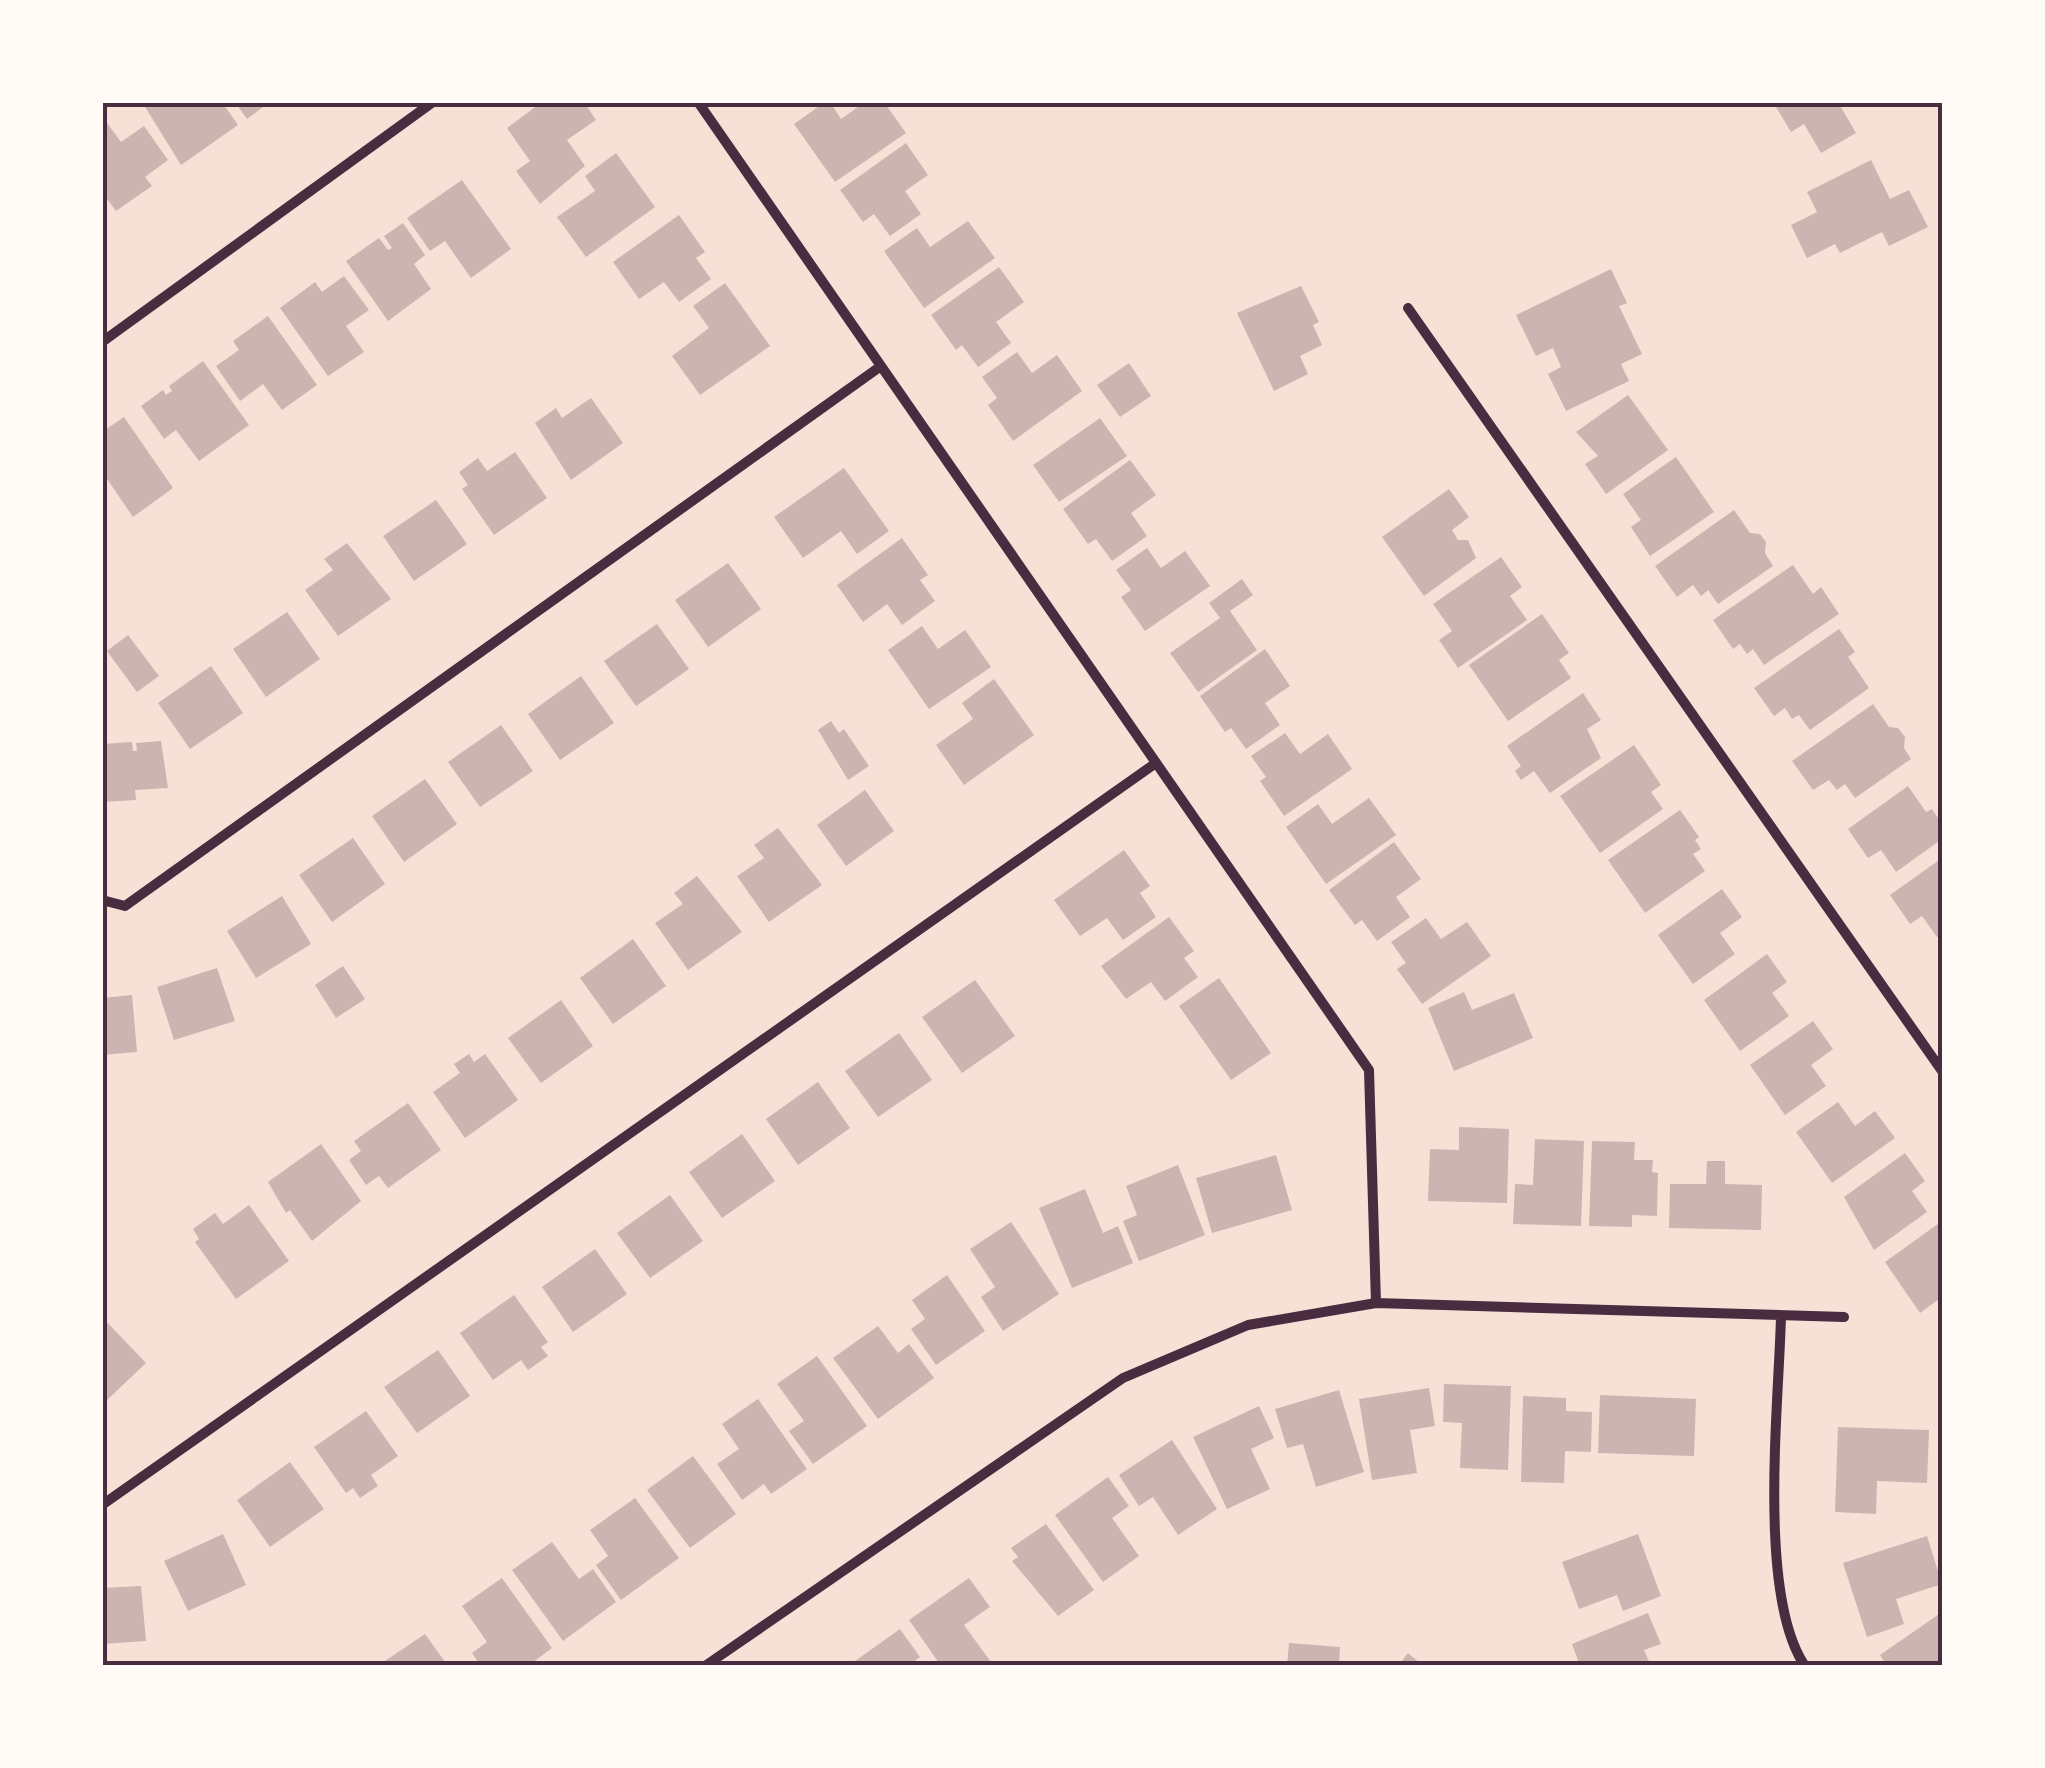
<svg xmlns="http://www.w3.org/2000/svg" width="2045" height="1768" viewBox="0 0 2045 1768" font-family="Lato,sans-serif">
<rect width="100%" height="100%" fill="#f7e1d7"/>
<path fill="#ccb4b1" d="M 142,102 L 222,102 L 238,125 L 181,165 Z
M 235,102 L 270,102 L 247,119 Z
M 542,102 L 584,102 L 596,120 L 567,140 L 585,166 L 540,204 L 516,171 L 530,161 L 507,128 Z
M 825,102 L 830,102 L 841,119 L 865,102 L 884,102 L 906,133 L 835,182 L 794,124 Z
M 1773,102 L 1838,102 L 1856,133 L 1821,153 L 1804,124 L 1791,132 Z
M 102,116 L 121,142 L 144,126 L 168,160 L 145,177 L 152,186 L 116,211 L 102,192 Z
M 906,143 L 928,175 L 905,191 L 921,214 L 890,236 L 874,214 L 863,222 L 840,190 Z
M 616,153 L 655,207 L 586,257 L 557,217 L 595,191 L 585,176 Z
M 1871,160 L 1890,199 L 1909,190 L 1928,227 L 1889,246 L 1882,232 L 1840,253 L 1835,244 L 1807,258 L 1791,225 L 1817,212 L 1807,192 Z
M 462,180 L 511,249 L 471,278 L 445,241 L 430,251 L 407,218 Z
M 679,215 L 705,252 L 696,258 L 711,279 L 679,302 L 664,282 L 639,299 L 613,262 Z
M 968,221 L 995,258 L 924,308 L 884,251 L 917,228 L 930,247 Z
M 403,223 L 425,255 L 414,264 L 431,289 L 388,321 L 346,261 L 379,238 L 388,250 L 392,248 L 384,236 Z
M 999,267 L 1024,302 L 996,322 L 1011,343 L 978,367 L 962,345 L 956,350 L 931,315 Z
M 1611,269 L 1627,303 L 1619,306 L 1642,354 L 1621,364 L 1629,381 L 1566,411 L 1548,374 L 1561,367 L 1553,348 L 1536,356 L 1516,315 Z
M 344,276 L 369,310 L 346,326 L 364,352 L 328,376 L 280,308 L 315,282 L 322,292 Z
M 725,283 L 770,346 L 700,395 L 672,356 L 709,328 L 693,306 Z
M 1301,286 L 1319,322 L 1313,325 L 1322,345 L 1300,356 L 1308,374 L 1274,391 L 1237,313 Z
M 268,316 L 317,385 L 282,410 L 263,384 L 240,401 L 216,366 L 239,350 L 233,341 Z
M 1017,352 L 1032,373 L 1057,355 L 1082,391 L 1013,441 L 988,405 L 997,398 L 982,377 Z
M 203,361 L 249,425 L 199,461 L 176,430 L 164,439 L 141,406 L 163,390 L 166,395 L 172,391 L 169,386 Z
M 1129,363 L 1151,396 L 1120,417 L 1097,385 Z
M 1628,395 L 1668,450 L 1606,494 L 1585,464 L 1598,456 L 1576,432 Z
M 591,398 L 623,443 L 571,480 L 535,423 L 556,408 L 562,418 Z
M 124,417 L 173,488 L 133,517 L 107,479 L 102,482 L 102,432 Z
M 1100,418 L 1127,456 L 1059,502 L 1033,465 Z
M 515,452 L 547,498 L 494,535 L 462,489 L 468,485 L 459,472 L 478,458 L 487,471 Z
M 1676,457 L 1714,512 L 1650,556 L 1631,527 L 1641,520 L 1623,494 Z
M 1130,460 L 1156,495 L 1131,513 L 1147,536 L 1112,561 L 1096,539 L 1088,544 L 1063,509 Z
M 844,468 L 889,531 L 857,554 L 841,531 L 803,558 L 774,517 Z
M 1449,489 L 1469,517 L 1452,530 L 1458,540 L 1468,540 L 1476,558 L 1424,596 L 1382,537 Z
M 436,500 L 467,544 L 414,581 L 383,536 Z
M 1734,510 L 1750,533 L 1760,534 L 1766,542 L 1765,553 L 1773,566 L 1718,604 L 1708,590 L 1701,596 L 1693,585 L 1677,597 L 1655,566 Z
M 902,538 L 928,575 L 920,580 L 935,601 L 902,625 L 887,604 L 863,622 L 837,585 Z
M 347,543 L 391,599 L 338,636 L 305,590 L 333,570 L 324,559 Z
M 1147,548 L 1161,568 L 1185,551 L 1210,586 L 1145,631 L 1121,597 L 1131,590 L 1116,570 Z
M 1501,557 L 1522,587 L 1510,596 L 1527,620 L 1458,668 L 1439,640 L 1452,631 L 1433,604 Z
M 728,563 L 761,609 L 708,647 L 675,600 Z
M 1793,565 L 1813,594 L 1821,587 L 1839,614 L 1764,665 L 1753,649 L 1747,654 L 1740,644 L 1733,649 L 1713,620 Z
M 1242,579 L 1253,595 L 1230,611 L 1257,650 L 1198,692 L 1170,653 L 1220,618 L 1209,603 Z
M 287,612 L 320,659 L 266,697 L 233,649 Z
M 1542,614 L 1569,653 L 1559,660 L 1571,678 L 1508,721 L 1469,665 Z
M 657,624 L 689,669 L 636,706 L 604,661 Z
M 922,626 L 938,649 L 965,630 L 991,667 L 929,709 L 888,650 Z
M 1839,629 L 1855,652 L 1848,657 L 1869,688 L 1810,730 L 1799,715 L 1792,719 L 1785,708 L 1774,716 L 1754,688 Z
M 128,635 L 159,676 L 137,692 L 107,651 Z
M 1265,649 L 1290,686 L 1265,703 L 1280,725 L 1246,749 L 1231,728 L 1225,732 L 1200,696 Z
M 211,666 L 243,713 L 190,749 L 158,703 Z
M 581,676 L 614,723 L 560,760 L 528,714 Z
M 994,679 L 1034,735 L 964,785 L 936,745 L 973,719 L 962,703 Z
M 1583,693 L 1601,720 L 1587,729 L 1601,758 L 1550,793 L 1534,771 L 1521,780 L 1515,771 L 1521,766 L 1507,746 Z
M 1873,704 L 1889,727 L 1898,728 L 1905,737 L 1904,748 L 1911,759 L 1855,798 L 1845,784 L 1837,790 L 1829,780 L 1813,790 L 1792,761 Z
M 831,721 L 839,733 L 844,729 L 869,766 L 848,780 L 818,730 Z
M 501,725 L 533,771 L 480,807 L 448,762 Z
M 1285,733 L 1300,754 L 1328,734 L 1352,769 L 1284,816 L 1260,781 L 1266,777 L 1251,756 Z
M 161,741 L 168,788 L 135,790 L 136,800 L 102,802 L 102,744 L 132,742 L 133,751 L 137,751 L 136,743 Z
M 1634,745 L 1661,785 L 1651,792 L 1663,809 L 1600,853 L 1560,796 Z
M 425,779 L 457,824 L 404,862 L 372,816 Z
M 1908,786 L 1926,812 L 1932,809 L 1942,824 L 1942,839 L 1896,872 L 1881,850 L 1868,858 L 1848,829 Z
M 865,790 L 894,831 L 846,866 L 817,825 Z
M 1369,798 L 1396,835 L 1326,884 L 1286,827 L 1318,804 L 1332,824 Z
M 1680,810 L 1699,837 L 1695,840 L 1701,849 L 1693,854 L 1705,871 L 1645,913 L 1608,860 Z
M 778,828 L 822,885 L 769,922 L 737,876 L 764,858 L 754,845 Z
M 353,838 L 385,884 L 332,922 L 299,875 Z
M 1394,842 L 1421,879 L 1396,897 L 1410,917 L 1377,941 L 1362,920 L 1355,925 L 1329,890 Z
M 1124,850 L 1150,886 L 1140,893 L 1156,917 L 1123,940 L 1107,918 L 1080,936 L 1054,900 Z
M 1942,858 L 1942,934 L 1937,937 L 1922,916 L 1910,924 L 1890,895 Z
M 697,876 L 742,932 L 688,970 L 655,923 L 683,904 L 674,893 Z
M 1722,889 L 1742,917 L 1720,933 L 1735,954 L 1693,984 L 1658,935 Z
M 282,896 L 311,944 L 256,978 L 227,931 Z
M 1169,917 L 1194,951 L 1184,958 L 1198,977 L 1165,1001 L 1151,982 L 1126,999 L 1101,966 Z
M 1426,918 L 1441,939 L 1467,922 L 1491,956 L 1422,1004 L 1397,969 L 1406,963 L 1391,942 Z
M 633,939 L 666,986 L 613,1024 L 580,978 Z
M 1767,954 L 1787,982 L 1772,993 L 1789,1016 L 1740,1051 L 1704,1000 Z
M 343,966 L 365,999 L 336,1018 L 315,985 Z
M 217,968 L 235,1021 L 174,1040 L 157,987 Z
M 1219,978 L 1271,1053 L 1231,1080 L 1179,1006 Z
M 975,980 L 1015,1036 L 962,1073 L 922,1017 Z
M 1464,992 L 1472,1010 L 1514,993 L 1533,1038 L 1454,1071 L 1428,1008 Z
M 132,995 L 137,1052 L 102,1055 L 102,998 Z
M 561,1000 L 593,1046 L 541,1083 L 508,1038 Z
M 1813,1021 L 1833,1049 L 1811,1065 L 1826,1086 L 1785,1115 L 1750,1065 Z
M 899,1033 L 932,1080 L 878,1117 L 845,1071 Z
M 469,1054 L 474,1062 L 485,1054 L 518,1100 L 465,1138 L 433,1092 L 460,1073 L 454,1064 Z
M 818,1082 L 850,1128 L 798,1165 L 766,1119 Z
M 1838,1102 L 1855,1126 L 1875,1111 L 1895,1138 L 1832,1183 L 1796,1132 Z
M 408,1103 L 441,1150 L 388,1188 L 379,1176 L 366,1185 L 349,1160 L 361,1151 L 354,1141 Z
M 1459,1127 L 1509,1129 L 1507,1203 L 1428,1201 L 1430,1149 L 1459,1150 Z
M 742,1134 L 775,1181 L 722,1218 L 689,1172 Z
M 1535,1139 L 1584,1141 L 1581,1226 L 1513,1224 L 1515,1184 L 1533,1185 Z
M 1592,1141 L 1635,1142 L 1634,1160 L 1653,1160 L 1652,1172 L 1658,1173 L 1657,1216 L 1632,1215 L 1632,1227 L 1589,1226 Z
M 321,1144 L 361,1201 L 312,1241 L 290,1210 L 286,1213 L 268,1182 Z
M 1905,1153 L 1925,1181 L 1912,1191 L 1927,1212 L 1874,1250 L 1844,1197 Z
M 1276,1155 L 1292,1210 L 1212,1233 L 1196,1178 Z
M 1707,1161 L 1725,1161 L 1725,1184 L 1762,1185 L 1761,1230 L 1669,1228 L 1670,1184 L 1706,1184 Z
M 1178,1165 L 1205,1235 L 1139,1261 L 1123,1221 L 1137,1215 L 1126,1186 Z
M 1085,1189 L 1103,1233 L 1118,1226 L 1133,1263 L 1072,1288 L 1039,1208 Z
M 670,1195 L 703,1241 L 650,1278 L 617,1233 Z
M 249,1205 L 289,1261 L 236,1299 L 195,1242 L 199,1239 L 193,1229 L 215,1213 L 223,1224 Z
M 1942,1221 L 1942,1297 L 1920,1313 L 1885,1262 Z
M 1011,1222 L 1059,1294 L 1003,1331 L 981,1297 L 995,1287 L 970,1249 Z
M 595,1249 L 627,1294 L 573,1332 L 542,1287 Z
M 947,1275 L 985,1331 L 936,1365 L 911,1329 L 925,1319 L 912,1300 Z
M 514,1295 L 548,1342 L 541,1347 L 548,1356 L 528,1370 L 521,1360 L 493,1380 L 460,1333 Z
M 102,1317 L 146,1363 L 105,1402 L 102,1399 Z
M 878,1326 L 898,1353 L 909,1344 L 934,1378 L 878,1419 L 833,1358 Z
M 438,1350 L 470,1396 L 417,1433 L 384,1387 Z
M 817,1356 L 867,1426 L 813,1464 L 789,1431 L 804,1421 L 777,1384 Z
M 1444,1384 L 1511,1386 L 1508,1470 L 1460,1468 L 1462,1423 L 1443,1422 Z
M 1429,1388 L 1435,1426 L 1410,1430 L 1417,1473 L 1372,1480 L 1359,1399 Z
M 1339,1390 L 1364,1472 L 1316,1487 L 1303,1444 L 1287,1448 L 1275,1409 Z
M 1600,1395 L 1696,1399 L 1694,1456 L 1598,1453 Z
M 1523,1396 L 1566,1398 L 1566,1411 L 1592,1412 L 1591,1452 L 1565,1451 L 1564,1483 L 1521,1482 Z
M 758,1399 L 807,1469 L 771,1494 L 764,1484 L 742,1500 L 717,1464 L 739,1449 L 722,1424 Z
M 1259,1406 L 1274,1438 L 1251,1449 L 1270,1489 L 1227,1509 L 1193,1437 Z
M 366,1411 L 398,1456 L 371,1475 L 378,1486 L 360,1498 L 353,1488 L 346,1493 L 314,1447 Z
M 1838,1427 L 1929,1430 L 1927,1483 L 1877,1481 L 1876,1514 L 1835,1512 Z
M 1172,1440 L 1217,1509 L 1178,1535 L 1153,1497 L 1139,1506 L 1119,1475 Z
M 693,1456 L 736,1514 L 690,1548 L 647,1490 Z
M 290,1462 L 324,1509 L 270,1547 L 237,1500 Z
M 1108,1477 L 1129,1506 L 1112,1518 L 1139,1556 L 1103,1582 L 1055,1515 Z
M 635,1498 L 679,1558 L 621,1600 L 596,1565 L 608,1556 L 590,1530 Z
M 1046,1524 L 1094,1590 L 1058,1616 L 1012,1561 L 1018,1557 L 1011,1548 Z
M 223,1534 L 246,1585 L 188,1611 L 164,1561 Z
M 1638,1534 L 1661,1596 L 1623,1611 L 1617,1595 L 1579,1609 L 1562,1562 Z
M 1927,1536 L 1942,1584 L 1896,1599 L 1904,1624 L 1867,1637 L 1843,1563 Z
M 552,1542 L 579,1579 L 593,1569 L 616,1602 L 563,1641 L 512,1570 Z
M 502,1578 L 552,1648 L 528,1666 L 481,1666 L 472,1653 L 487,1642 L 462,1606 Z
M 969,1578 L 990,1607 L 964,1625 L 991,1662 L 941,1666 L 909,1620 Z
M 141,1586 L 146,1641 L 102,1644 L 102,1588 Z
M 1942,1612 L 1942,1666 L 1887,1666 L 1880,1655 Z
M 1648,1613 L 1661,1644 L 1644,1650 L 1651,1666 L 1580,1666 L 1572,1644 Z
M 900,1629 L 920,1657 L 908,1666 L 848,1666 Z
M 425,1634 L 448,1666 L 388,1666 L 385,1661 Z
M 1289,1643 L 1340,1647 L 1339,1666 L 1287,1666 Z
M 1408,1653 L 1423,1666 L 1398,1666 Z"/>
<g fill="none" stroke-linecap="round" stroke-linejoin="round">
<path stroke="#4a2c40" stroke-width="10" d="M 698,102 L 1369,1070 L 1376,1303
M 1408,308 L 1942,1071
M 102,342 L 433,102
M 102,900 L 125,906 L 881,366
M 1781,1316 C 1779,1403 1757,1596 1805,1666
M 102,1505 L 1156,763
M 705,1666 L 1123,1378 L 1248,1325 L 1376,1303 L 1844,1317"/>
</g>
<rect width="2045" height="1768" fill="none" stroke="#fffaf5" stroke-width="210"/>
<rect x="105" y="105" width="1835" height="1558" fill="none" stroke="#4a2c40" stroke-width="4"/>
</svg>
